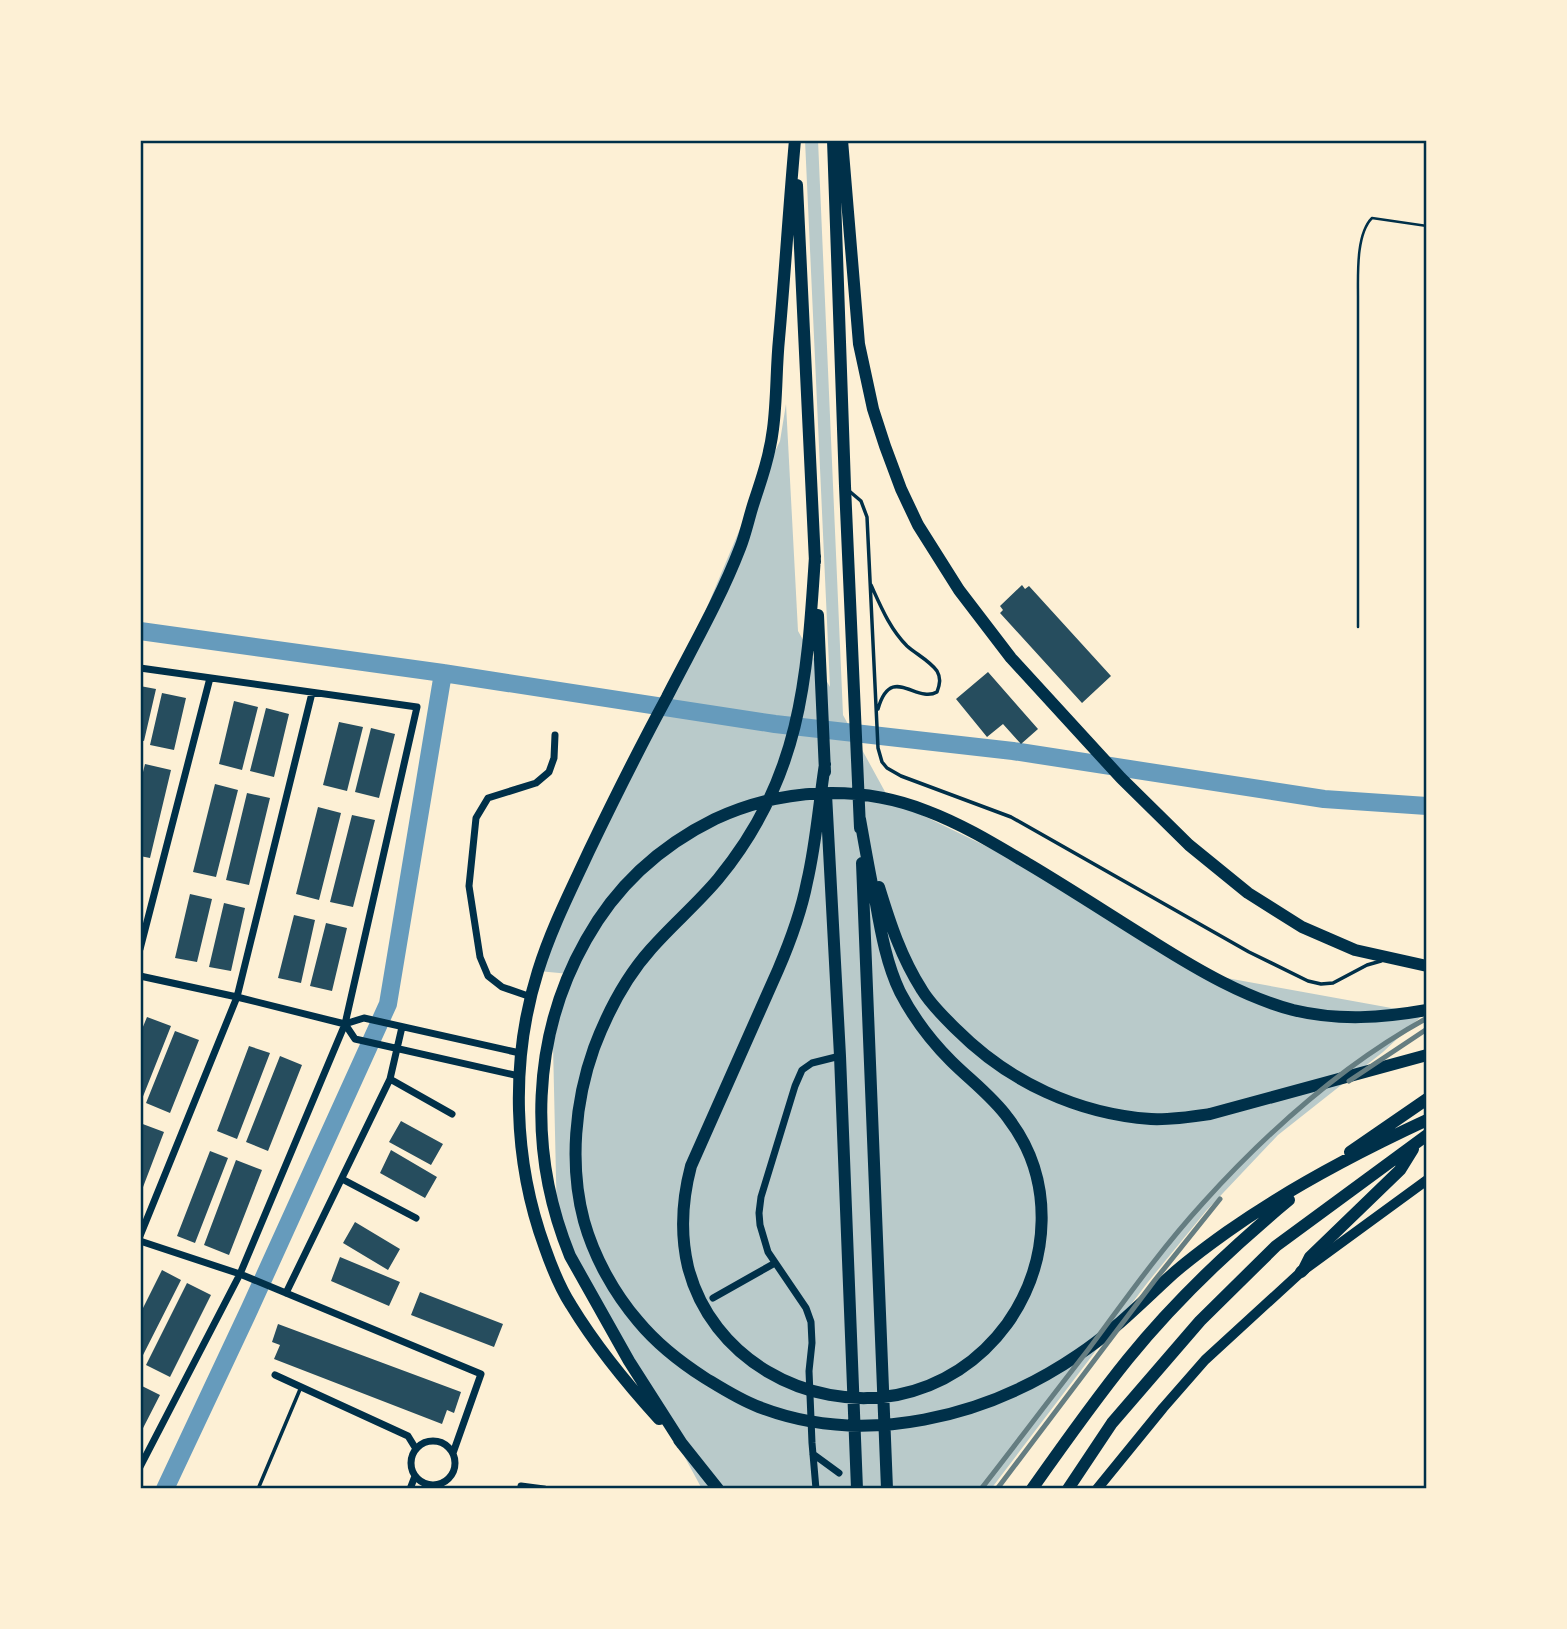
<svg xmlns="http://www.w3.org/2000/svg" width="1567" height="1629" viewBox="0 0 1567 1629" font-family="Ubuntu,sans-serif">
<rect width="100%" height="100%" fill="#fdf0d5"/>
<path fill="#b9caca" d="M 805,140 L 818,140 L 843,715 L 889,799 L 1045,875 L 1221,977 L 1408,1011 L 1426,1012 L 1383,1052 L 1278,1135 L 1206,1211 L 1148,1282 L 991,1489 L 702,1489 L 557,1221 L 553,1045 L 570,974 L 538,971 L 692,643 L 752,500 L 780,441 L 786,404 L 798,631 L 830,687 Z"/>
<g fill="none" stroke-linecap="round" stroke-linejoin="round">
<path stroke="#669bbc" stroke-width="18" d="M 140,631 L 443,673 L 775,724 L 1013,751 L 1324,799 L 1427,806
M 165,1489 L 250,1308 L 388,1004 L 443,673"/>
</g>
<path fill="#264d5e" d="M 1022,585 L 1025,589 L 1029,586 L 1111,676 L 1082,703 L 1000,613 L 1003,610 L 1000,606 Z
M 988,672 L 1038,729 L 1021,744 L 1003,724 L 987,737 L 956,699 Z
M 140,686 L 156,689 L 144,741 L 140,740 Z
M 162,693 L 186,698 L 174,750 L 150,745 Z
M 234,701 L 258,707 L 242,770 L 219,764 Z
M 266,708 L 289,714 L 274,777 L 250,771 Z
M 339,722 L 363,727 L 347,791 L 323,785 Z
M 371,728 L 395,734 L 379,798 L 355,792 Z
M 145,764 L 171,770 L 150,858 L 140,856 L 140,784 Z
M 215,784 L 238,790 L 216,877 L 193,872 Z
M 247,793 L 270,798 L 249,885 L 226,880 Z
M 318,807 L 341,813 L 319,900 L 296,894 Z
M 352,815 L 375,820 L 353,907 L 330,902 Z
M 190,894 L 212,899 L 197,962 L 175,958 Z
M 224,903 L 245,908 L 231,971 L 209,967 Z
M 294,915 L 315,920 L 301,983 L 278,978 Z
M 326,923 L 347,928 L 332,991 L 310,986 Z
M 147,1017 L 171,1026 L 142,1099 L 140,1098 L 140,1034 Z
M 175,1031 L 199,1040 L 170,1113 L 146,1103 Z
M 249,1046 L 270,1053 L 237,1139 L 217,1131 Z
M 280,1056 L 302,1065 L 268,1151 L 246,1142 Z
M 401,1121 L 443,1144 L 431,1165 L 389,1142 Z
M 140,1123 L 164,1132 L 140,1195 Z
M 391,1150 L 437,1177 L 425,1198 L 380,1173 Z
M 210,1151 L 228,1158 L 195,1243 L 177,1236 Z
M 236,1160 L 262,1170 L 229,1255 L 204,1245 Z
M 355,1222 L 400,1249 L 388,1270 L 343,1243 Z
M 340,1257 L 400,1282 L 389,1306 L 331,1281 Z
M 162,1270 L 181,1280 L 140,1361 L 140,1314 Z
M 187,1283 L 211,1295 L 170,1377 L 146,1365 Z
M 420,1292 L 503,1324 L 494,1347 L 411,1315 Z
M 278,1324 L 461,1392 L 454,1413 L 447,1410 L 442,1424 L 274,1359 L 280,1345 L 272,1342 Z
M 140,1385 L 160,1395 L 140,1434 Z"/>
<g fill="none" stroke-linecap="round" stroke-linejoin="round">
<path stroke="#003049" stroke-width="2.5" d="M 1358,627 L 1358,296 C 1358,274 1356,234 1372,218 L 1427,226"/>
<path stroke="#003049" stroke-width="3.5" d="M 848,490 L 861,501 L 867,517 L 878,748 L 882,762 L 887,768 L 901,776 L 1011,817 L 1249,952 L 1308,981 L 1321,984 L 1333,983 L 1367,965 L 1381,961
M 871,585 C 881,607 890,629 907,646 C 916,654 930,661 937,671 C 941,678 940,684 937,692 C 916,704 891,663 878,709
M 258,1489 L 301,1387"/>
<path stroke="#003049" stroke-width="7" d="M 140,668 L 417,707 L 345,1024 L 240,1274 L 140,1467
M 140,949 L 210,678
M 140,976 L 237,997 L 345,1024 L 364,1018 L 520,1053
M 531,997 L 502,987 L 488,976 L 480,957 L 469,886 L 476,818 L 488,798 L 536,783 L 549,772 L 554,758 L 555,735
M 345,1024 L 355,1039 L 519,1076
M 390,1079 L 452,1114
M 342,1179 L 416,1218
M 140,1236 L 237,997 L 312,693
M 140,1241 L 240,1274 L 481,1374 L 453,1453
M 286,1293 L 390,1079 L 402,1027
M 713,1298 L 775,1263
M 275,1375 L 408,1436 L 416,1449
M411 1463a22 22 0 1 1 44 0a22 22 0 1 1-44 0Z
M 813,1454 L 839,1473
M 521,1486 L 544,1489
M 410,1489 L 415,1476
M 816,1489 L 812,1443 L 809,1371 L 812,1343 L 811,1322 L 806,1308 L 768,1252 L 760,1225 L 759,1213 L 761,1197 L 795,1086 L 802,1070 L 812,1063 L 840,1056"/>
<path stroke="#003049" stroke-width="10" d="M 1097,1489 L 1163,1408 L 1205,1360 L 1301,1272 L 1427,1180"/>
<path stroke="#003049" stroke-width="12" d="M 833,140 L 845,486 L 860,828
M 842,140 L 859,344 L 873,409 L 885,446 L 901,489 L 918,525 L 959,590 L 1011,658 L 1121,778 L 1189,845 L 1248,893 L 1302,927 L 1355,950 L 1427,966
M 797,185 L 815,562
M 815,556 C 807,681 801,778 718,879 C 697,904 672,925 651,949 C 625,978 608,1011 594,1048 C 575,1101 569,1165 584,1221 C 594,1257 614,1293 638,1321 C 657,1344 680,1362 705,1378 C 723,1389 740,1400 759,1407 C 865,1448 987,1417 1078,1355 C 1110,1334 1137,1307 1165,1281 C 1184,1263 1206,1247 1227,1232 C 1289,1188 1358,1152 1427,1120
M 818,615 L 825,772
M 825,764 C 819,803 816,844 807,882 C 801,913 790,942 778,970 L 691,1166 C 682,1200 680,1233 688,1267 C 711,1358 807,1412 897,1395 C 942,1386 980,1361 1007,1324 C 1051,1262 1055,1179 1008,1118 C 992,1096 970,1080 951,1061 C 931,1041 913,1017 900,992 C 887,965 881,933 876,904 C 870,876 865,847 860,819
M 826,794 L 840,1056 L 857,1489
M 862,863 L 887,1489
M 879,887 C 890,923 901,957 922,990 C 931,1005 944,1017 957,1030 C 1009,1082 1078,1114 1151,1119 C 1171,1120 1190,1117 1210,1114 L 1427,1055
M 1350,1152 L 1427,1099
M 1301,1272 L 1304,1269 L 1310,1257 L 1400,1170 L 1413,1149
M 659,1419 C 627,1384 596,1346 571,1305 C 560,1288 552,1268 545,1248 C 513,1161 510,1060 538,971 C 551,929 571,890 589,851 C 614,799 640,747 667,697 C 692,648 720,600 740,548 C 746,533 749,517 754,502 C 762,478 770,454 773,429 C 777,399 776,369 779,339 C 785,273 789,206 795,140
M 679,1440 L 718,1489
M 682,1444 L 629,1361 L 570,1256 C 528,1153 531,1037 586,940 C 616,886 660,846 715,819 C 782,788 859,784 927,811 C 964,825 996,845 1030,865 C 1072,890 1113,917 1155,943 C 1198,970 1244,997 1293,1010 C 1339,1021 1382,1018 1427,1010
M 1032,1489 C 1063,1445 1094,1401 1128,1359 C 1175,1301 1231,1248 1289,1200
M 1068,1489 L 1112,1423 L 1200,1321 L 1276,1246 L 1427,1135"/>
<path stroke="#657d81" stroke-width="5" d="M 1349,1081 L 1427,1029
M 981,1489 C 1017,1443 1052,1396 1088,1350 C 1125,1300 1161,1249 1203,1203 C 1268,1131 1342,1065 1427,1018
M 997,1489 L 1155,1280 L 1220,1199"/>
</g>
<rect width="1567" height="1629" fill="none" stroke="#fdf0d5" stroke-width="284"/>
<rect x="142" y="142" width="1283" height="1345" fill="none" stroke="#003049" stroke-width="2.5"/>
</svg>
